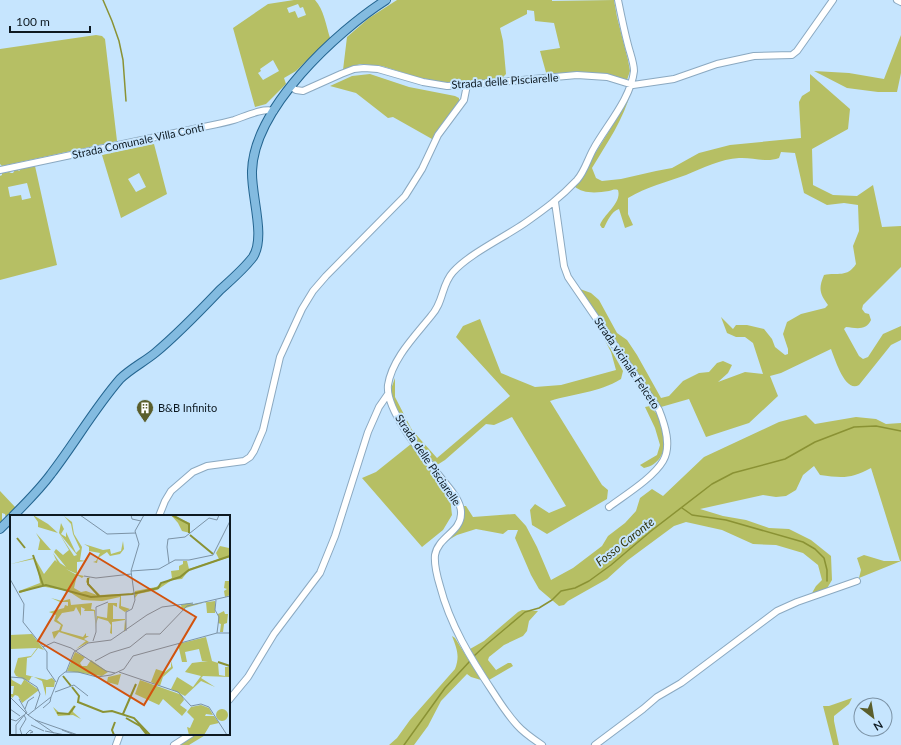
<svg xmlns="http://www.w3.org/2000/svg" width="901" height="745" viewBox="0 0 901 745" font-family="Lato,sans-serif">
<rect width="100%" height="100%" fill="#c6e5fe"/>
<path fill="#b6bf64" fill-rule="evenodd" d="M 294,0 L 315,0 C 324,10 326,25 330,38 L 296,71 L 284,78 L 286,84 L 266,104 L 255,107 L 233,28 L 268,4 ZM 298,4 L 300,8 L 303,7 L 306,15 L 298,18 L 295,11 L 289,13 L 287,8 ZM 273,60 L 279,71 L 263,80 L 258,73 L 261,71 L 260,69 Z
M 397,0 L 552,0 L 552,1 L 614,0 L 617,17 L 628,60 L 630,71 L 627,80 L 612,77 L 547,76 L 540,51 L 560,48 L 554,23 L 535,21 L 534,11 L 527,10 L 527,14 L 500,28 L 503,41 L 506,74 L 500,80 L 451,84 L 417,77 L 382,66 L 360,64 L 343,70 L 347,37 L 369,18 Z
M 96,35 L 102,36 L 105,39 L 117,141 L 2,166 L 0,164 L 0,49 Z
M 901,35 L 901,73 L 897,92 L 878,92 L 847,88 L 814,71 L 849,73 L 884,79 Z
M 370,74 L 409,87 L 455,96 L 459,98 L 459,102 L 432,139 L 393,117 L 388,118 L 356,93 L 330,86 L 352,76 Z
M 810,74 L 850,109 L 848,129 L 812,149 L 813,185 L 833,195 L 857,196 L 873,185 L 882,227 L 901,226 L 901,267 L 863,305 L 862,309 L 865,313 L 869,314 L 871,320 C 866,331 856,328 846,327 L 844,329 L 859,356 L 863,359 L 868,357 L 883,334 L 901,326 L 901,340 L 891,345 L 859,385 C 845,393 835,359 831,349 L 781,373 L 770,376 L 778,396 L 749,423 L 706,437 L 689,399 L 661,407 L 580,289 L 591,293 L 599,300 L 617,333 L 627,340 L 637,355 L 661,398 L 669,396 L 683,381 L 699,373 L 709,372 L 717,363 L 723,361 L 732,365 L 728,373 L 718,382 L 745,372 L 763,374 L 753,343 L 745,337 L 736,337 L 727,333 L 721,317 L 733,329 L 736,325 L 747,325 L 764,329 L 772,339 L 775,347 L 785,355 L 788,354 L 788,349 L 783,334 L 787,322 L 801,314 L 825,308 L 828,305 C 820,294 818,289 824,275 C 838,272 847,278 856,264 L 853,246 L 859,231 L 858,205 L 844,203 L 827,205 L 804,193 L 795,153 L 781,152 L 779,158 C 766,163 752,157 739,158 C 721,159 703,168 686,175 C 667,182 646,187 628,198 L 628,214 L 633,225 L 625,228 L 619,209 C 611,212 608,220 604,228 L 602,228 L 600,225 C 604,214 622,203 618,190 C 614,189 613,190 609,191 C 596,193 583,194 574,186 C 594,155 615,124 631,91 C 624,119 607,143 592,168 L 596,178 L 602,181 L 621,179 L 656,171 L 672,168 L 699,153 L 730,145 L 801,138 L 799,102 L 802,96 L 810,91 Z
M 154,144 L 167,194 L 121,218 L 102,155 ZM 139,173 L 146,187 L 136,192 L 128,179 Z
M 35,166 L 57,265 L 0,280 L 0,176 L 2,175 L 2,173 L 9,172 L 11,173 L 13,173 L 15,170 L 18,170 L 19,171 L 21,169 ZM 27,183 L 31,198 L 22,200 L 21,195 L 10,197 L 8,187 Z
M 480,319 L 501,373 L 535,387 L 561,385 L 616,370 L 611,352 L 596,323 L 623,371 L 621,379 C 598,393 575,393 550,401 L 602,485 L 608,490 L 607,499 L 547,534 L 532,525 L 530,510 L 535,504 L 549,513 L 566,506 L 512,417 L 494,425 L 486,424 L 445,460 L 437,465 C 424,454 389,406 391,389 C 392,386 394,381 395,378 L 395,397 L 412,430 L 437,458 L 510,396 L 456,337 L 463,326 Z
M 650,406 C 652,409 656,412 658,416 C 668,434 669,463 644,468 L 640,465 L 657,455 L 660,445 L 655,428 L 645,407 Z
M 806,415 L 815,424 L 856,417 L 876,419 L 886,424 L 901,423 L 901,561 L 859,578 L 861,570 L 857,558 L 864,555 L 884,561 L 900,561 L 871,468 C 851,479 842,478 820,475 L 814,466 L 803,475 L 796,490 L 786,496 L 776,497 L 763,495 L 700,509 L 723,516 L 746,520 L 769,528 L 789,529 L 811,540 L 831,556 L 832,580 L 826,590 L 812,593 L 816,586 L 822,580 L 818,565 L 803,553 L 776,545 L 753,544 L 722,530 L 686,522 L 674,526 L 628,560 L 607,579 L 568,601 L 564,605 L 559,606 L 539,589 L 531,575 L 515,538 L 518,530 L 508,530 L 503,534 L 476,529 L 457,535 L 445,542 C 457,531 466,525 463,506 L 466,506 L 473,517 L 515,514 L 526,526 L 537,547 L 551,580 L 573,568 L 602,546 L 608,536 L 625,523 L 636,511 L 640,498 L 652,489 L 663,496 L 704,457 L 779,422 Z
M 411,444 L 450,498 L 452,515 L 443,530 L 422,547 L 362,478 L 376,472 Z
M 0,491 L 16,508 L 6,518 L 5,514 L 2,513 L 2,522 L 0,523 Z
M 522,610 L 538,611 L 529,621 L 527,631 L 523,636 L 504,645 L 489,657 L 488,660 L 496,670 L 508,663 L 511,663 L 513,666 L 489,680 L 470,649 L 484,641 L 518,612 Z
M 452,636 L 455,638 L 481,680 L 471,677 L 467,674 L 441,701 L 428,726 L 414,745 L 389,745 L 397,738 L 410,720 L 455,669 C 460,656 457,649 452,636 Z
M 852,698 L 849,704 L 834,716 L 834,721 L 839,745 L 833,745 L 823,706 L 829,706 Z
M 195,734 L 207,734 L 189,745 L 178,745 Z"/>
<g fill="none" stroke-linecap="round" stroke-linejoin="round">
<path stroke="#8a9234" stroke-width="1.5" d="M 103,0 L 112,21 L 119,41 L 123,60 L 126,101
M 682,508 L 692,515 L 726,520 L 803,542 L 815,549 L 824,558 L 827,570 L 827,581
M 474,656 L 487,644 L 525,612 L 539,608 L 552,600 L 561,591 L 575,588 L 589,581 L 611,565 L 651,531 L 712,484 L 733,473 L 785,459 L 815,442 L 854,427 L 876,426 L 901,431
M 404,745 L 445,688 L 470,661"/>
<defs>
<path id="minor" d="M 897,0 L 901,2
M 291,87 L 296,90 L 303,91 L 341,74 L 354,69 L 364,68 L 378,69 L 423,82 L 447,86 L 467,85 L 577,75 L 607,77 L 633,85 L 674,79 L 717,64 L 754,56 L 792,55 L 797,51 L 833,0
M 0,170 L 203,127 C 213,125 224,123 234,120 C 246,116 262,108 274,111
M 555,202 L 564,266 L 568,277 L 659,410 C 665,425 672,446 663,461 C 653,478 625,495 609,507
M 159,516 L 165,501 L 171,491 L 193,472 L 207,466 L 244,461 L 250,457 L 254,451 L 263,430 L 280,357 L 302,309 L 313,291 L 326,276 L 405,196 L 422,169 L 438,135 L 464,100 L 467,85
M 229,700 L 248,677 L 274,634 L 320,573 L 335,536 L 368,432 L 379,407 L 388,394
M 116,745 L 120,734
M 174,745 L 191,734
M 542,745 C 533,739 524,733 517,725 C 508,715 500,703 493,692 C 471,659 450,625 440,586 C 437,576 434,565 435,555 C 438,537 461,532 461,514 C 462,501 449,488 442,479 C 426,459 385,411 388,385 C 392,359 415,336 431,316 C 444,302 441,285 453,272 C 469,254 503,238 525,223 C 545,209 560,198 577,180 C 585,171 588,158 594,148 C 607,125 631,98 634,71 C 634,63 630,53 628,45 C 624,30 621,15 618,0
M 595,745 L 643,709 L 657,697 L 681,683 L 777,611 L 797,602 L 857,581"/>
<path id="major" d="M 13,516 C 26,503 40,489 51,474 C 75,443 94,409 120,379 C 130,369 144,362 155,353 C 178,334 199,312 220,290 C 231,280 244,269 253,257 C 266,237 251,196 252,171 C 254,108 336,32 386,0
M 0,529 L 11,518"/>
</defs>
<use href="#minor" stroke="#8ba9c1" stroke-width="8"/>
<use href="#major" stroke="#246590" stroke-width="10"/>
<use href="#minor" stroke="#fff" stroke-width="6"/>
<use href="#major" stroke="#83bbe0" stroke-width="8"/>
</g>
<defs>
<symbol id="building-pin" viewBox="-11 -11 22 30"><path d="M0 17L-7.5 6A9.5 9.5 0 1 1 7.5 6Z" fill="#5a5e2c" stroke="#c6e5fe"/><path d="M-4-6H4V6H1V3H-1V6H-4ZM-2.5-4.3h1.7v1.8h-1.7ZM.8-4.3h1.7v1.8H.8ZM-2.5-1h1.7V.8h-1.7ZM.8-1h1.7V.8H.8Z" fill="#fff"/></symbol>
</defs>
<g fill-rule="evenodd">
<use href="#building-pin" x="135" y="398" width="20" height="27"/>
</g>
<g text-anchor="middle" stroke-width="4" stroke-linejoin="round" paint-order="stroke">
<g font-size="11" fill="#0d1921" stroke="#c6e5fe">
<text transform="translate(505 81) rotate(-4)" y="4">Strada delle Pisciarelle</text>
<text transform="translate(138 141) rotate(-12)" y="4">Strada Comunale Villa Conti</text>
<text transform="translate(627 363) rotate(56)" y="4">Strada vicinale Felceto</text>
<text transform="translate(428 460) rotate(56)" y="4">Strada delle Pisciarelle</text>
</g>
<g font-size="11" fill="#0d1921" stroke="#c6e5fe" text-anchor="start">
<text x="158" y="412">B&amp;B Infinito</text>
</g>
<g font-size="12" font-style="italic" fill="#33360e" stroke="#c6e5fe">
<text transform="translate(625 542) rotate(-38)" y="4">Fosso Caronte</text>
</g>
</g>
<g transform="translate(10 515)">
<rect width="220" height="220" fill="#c6e5fe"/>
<path d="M 23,0 L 38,9 L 48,18 L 28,12 L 28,7 ZM 161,0 L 180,8 L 180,18 L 172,16 L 168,8 ZM 54,1 L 62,7 L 64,19 L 72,32 L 70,45 L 76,46 L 67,47 L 67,59 L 56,54 L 65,59 L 74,61 L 72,63 L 67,60 L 64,73 L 71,77 L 76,76 L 87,80 L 76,67 L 77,63 L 80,62 L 78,68 L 90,80 L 111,79 L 111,91 L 120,94 L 115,97 L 109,93 L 110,82 L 92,86 L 72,85 L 58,76 L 30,71 L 10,78 L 9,76 L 30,68 L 27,50 L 24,44 L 1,49 L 23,43 L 23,40 L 34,59 L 45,45 L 47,47 L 43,38 L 50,48 L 56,52 L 44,37 L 46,34 L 53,40 L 59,35 L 49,18 L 64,41 L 67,40 L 49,18 L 51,8 L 54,14 L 51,19 L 56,22 L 56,17 L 66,38 L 70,34 L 63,19 L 61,9 ZM 26,18 L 41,35 L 43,35 L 28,35 L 30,25 ZM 113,26 L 114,34 L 110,39 L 100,41 L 97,37 L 88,43 L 87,48 L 83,47 L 86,46 L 90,38 L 79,36 L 79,32 L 74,29 L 93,35 L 100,34 L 101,39 L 111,36 ZM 210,31 L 219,33 L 220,42 L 179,55 L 172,64 L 162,65 L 147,75 L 128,79 L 125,83 L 125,76 L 146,72 L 162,63 L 161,56 L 169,55 L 169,51 L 173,49 L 173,46 L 177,46 L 179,54 L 209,44 L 206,38 ZM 215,66 L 220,66 L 220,80 L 215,82 L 214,76 L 217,74 L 214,73 ZM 41,83 L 52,86 L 60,84 L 61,90 L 82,88 L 81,94 L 85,95 L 86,115 L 84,96 L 74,96 L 75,94 L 71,92 L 71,101 L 66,92 L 64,96 L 52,98 L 47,105 L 53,110 L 51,116 L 73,122 L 76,118 L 76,121 L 79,121 L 74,124 L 79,127 L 66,134 L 76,126 L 49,117 L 44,124 L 42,117 L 49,115 L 51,110 L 44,106 L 46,100 L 39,97 L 54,93 L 55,90 L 58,91 L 58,87 L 50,87 ZM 205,86 L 205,98 L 197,98 L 196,87 L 172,94 L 171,90 L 179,88 L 184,89 ZM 98,88 L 107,88 L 107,92 L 103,90 L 103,104 L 115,104 L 116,109 L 116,114 L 114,117 L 115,105 L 102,107 L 102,119 L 100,118 L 101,110 L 98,106 L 88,103 L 86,109 L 87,101 L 97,103 ZM 214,96 L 215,99 L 218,99 L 217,108 L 214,109 L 213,117 L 210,117 L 211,109 L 208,108 L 208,99 ZM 22,119 L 34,135 L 28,133 L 21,142 L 17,143 L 16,160 L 37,165 L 42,163 L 45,166 L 44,172 L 36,172 L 36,181 L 32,166 L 22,161 L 19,166 L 6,161 L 4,157 L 8,143 L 21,141 L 27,133 L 0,134 L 0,120 ZM 196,122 L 202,146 L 208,148 L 209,160 L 215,161 L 215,152 L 220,152 L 220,162 L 193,161 L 191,163 L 205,172 L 191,166 L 175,181 L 161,174 L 167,162 L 183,172 L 191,161 L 175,157 L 182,148 L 198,146 L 192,146 L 189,134 L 175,137 L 177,147 L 172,147 L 168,129 ZM 65,137 L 75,142 L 70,148 L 72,151 L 77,151 L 81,145 L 98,157 L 92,161 L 57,156 ZM 161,146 L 163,153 L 153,162 L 150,171 L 141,167 L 146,154 L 155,157 L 161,152 ZM 111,159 L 108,170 L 97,167 L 98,162 ZM 1,162 L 2,165 L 11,170 L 14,165 L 11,162 L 29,175 L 12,188 L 8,181 L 5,180 L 2,183 L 0,179 L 3,179 L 4,171 L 0,171 ZM 130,165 L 172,180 L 174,185 L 170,190 L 177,195 L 172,201 L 153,184 L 149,190 L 125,179 ZM 64,190 L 63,197 L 71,204 L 63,200 L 48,201 L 43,192 L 51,199 L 58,198 ZM 191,190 L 199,193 L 203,200 L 196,199 L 195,201 L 204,201 L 209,208 L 200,210 L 194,220 L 179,220 L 177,212 L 180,213 L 184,204 L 177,197 L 181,192 ZM206 200a6 6 0 1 1 12 0a6 6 0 1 1-12 0Z" fill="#b6bf64"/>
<path fill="none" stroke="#8a9234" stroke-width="2" d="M 162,0 L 179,9 L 179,18M 180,20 L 203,39M 7,23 L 15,33M 23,40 L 33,70M 78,63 L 78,69 L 89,81M 9,77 L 36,70 L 81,82 L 122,79 L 148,73 L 151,68 L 170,62 L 179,55 L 220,41M 208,147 L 220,151M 53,161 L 61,171M 62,172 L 69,181 L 68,187 L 93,197 L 102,196 L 124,203 L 140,220M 47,198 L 59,199 L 65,191M 113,199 L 126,169M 116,203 L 130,211 L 137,220M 104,220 L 102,215 L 105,207"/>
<path fill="none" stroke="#7c93a6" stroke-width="1" d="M 70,0 L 97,19 L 126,18M 121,0 L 122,4 L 131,6M 159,48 L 157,32 L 158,24 L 175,22 L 199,3 L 207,5 L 209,0M 121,56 L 149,54 L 165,45 L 179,45 L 203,40 L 220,6M 74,61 L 86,63 L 121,59M 0,64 L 14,89 L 13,107 L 37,137 L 37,154 L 46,167M 206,85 L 205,95 L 209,102 L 207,118M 116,116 L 116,97 L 122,94 L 125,85 L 121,56 L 129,29 L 125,16 L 134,0M 83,126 L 86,117 L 86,92 L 98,87M 33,132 L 44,127 L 61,133 L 96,156 L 105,158M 85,146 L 100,138 L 120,132 L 136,119 L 150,119 L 177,91 L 220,81M 56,157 L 64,137 L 78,128 L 101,125 L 137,100 L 152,92 L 183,88M 109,157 L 168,177 L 181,191 L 191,189 L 199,192 L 217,220M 0,162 L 13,163 L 27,172 L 30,179 L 25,194M 45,177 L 64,170 L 78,181M 0,182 L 18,200 L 41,182 L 49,162 L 55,157 L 68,157 L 87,162 L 101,160 L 114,154 L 123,141 L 207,118 L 220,118M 9,184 L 17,198M 33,193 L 40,187 L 41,182M 0,194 L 10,201M 15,194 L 18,186 L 24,182M 18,200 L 44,218M 0,204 L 6,206 L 14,200 L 16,204 L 10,214 L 12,220M 25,205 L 68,220M 21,210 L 34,216M 52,215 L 65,220M 35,216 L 55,220M 6,220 L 6,210 L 16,198M 15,220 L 20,215 L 23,217 L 20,218"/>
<path fill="#d2530e" fill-opacity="0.15" stroke="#d2530e" stroke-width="2" d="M 80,38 L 186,102 L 134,190 L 28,126 Z"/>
<rect width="220" height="220" fill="none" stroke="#0d1921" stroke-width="2"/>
</g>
<g transform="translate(873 717) rotate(149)"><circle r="19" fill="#c6e5fe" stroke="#7c93a6"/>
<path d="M0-3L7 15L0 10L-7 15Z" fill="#5a5e2c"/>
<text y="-6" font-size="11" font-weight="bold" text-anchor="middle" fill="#0d1921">N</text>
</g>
<path d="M10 26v6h80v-6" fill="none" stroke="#0d1921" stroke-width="2"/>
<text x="16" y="26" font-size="12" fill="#0d1921" stroke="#c6e5fe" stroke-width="3" paint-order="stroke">100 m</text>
</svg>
